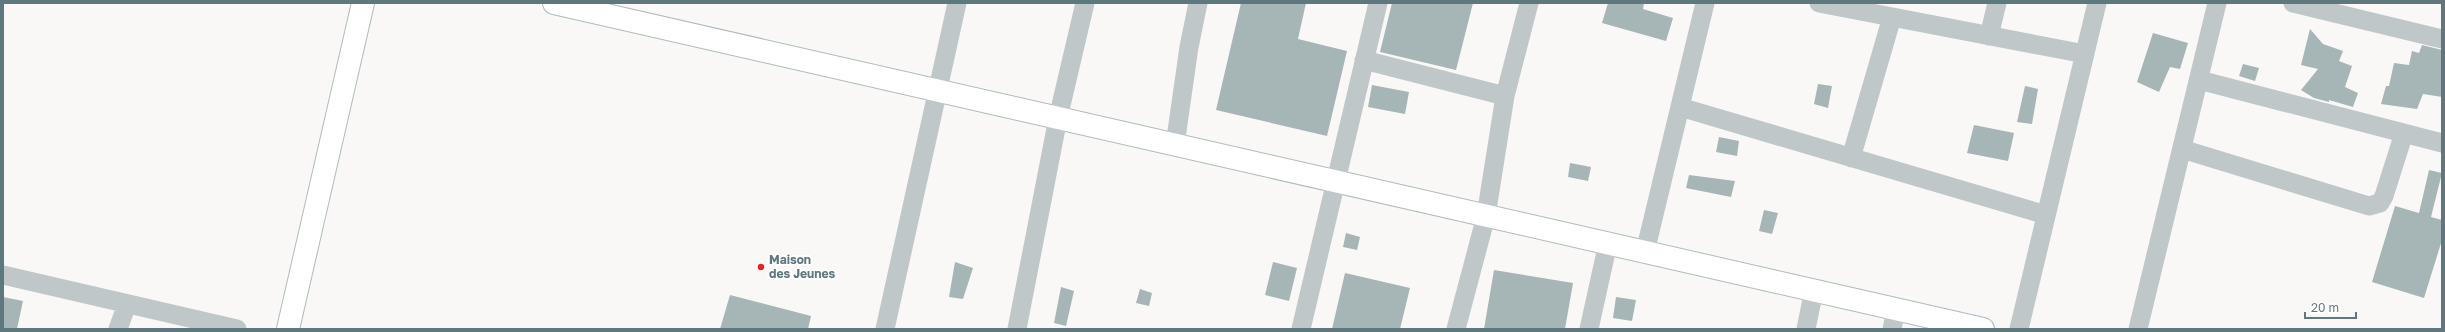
<svg xmlns="http://www.w3.org/2000/svg" width="2445" height="332" viewBox="0 0 2445 332" font-family="'Golos Text',sans-serif">
<rect width="100%" height="100%" fill="#f9f8f6"/>
<path fill="#a6b5b6" d="M 1241,3 L 1306,3 L 1298,39 L 1347,51 L 1327,136 L 1216,110 Z
M 1392,3 L 1473,3 L 1456,70 L 1380,52 Z
M 1608,3 L 1644,3 L 1643,9 L 1673,18 L 1666,41 L 1602,23 Z
M 2310,29 L 2323,44 L 2343,51 L 2339,61 L 2352,66 L 2345,87 L 2358,93 L 2353,107 L 2329,100 L 2329,102 L 2314,98 L 2301,90 L 2318,69 L 2301,65 Z
M 2153,33 L 2188,43 L 2180,69 L 2170,67 L 2159,92 L 2137,82 Z
M 2422,45 L 2442,50 L 2442,97 L 2423,94 L 2417,109 L 2381,104 L 2386,86 L 2389,86 L 2394,63 L 2409,65 L 2412,51 L 2419,53 Z
M 2243,64 L 2259,68 L 2255,81 L 2239,76 Z
M 1818,84 L 1832,86 L 1828,108 L 1814,104 Z
M 1372,85 L 1409,92 L 1405,114 L 1368,107 Z
M 2025,86 L 2038,89 L 2032,124 L 2017,122 Z
M 1974,125 L 2014,133 L 2008,161 L 1967,153 Z
M 1719,137 L 1739,141 L 1737,156 L 1716,152 Z
M 1570,163 L 1591,167 L 1588,181 L 1568,177 Z
M 2429,170 L 2442,173 L 2431,217 L 2442,220 L 2442,240 L 2424,298 L 2372,282 L 2395,206 L 2419,213 Z
M 1689,175 L 1735,181 L 1731,197 L 1686,188 Z
M 1764,210 L 1778,213 L 1772,234 L 1759,231 Z
M 1346,233 L 1360,237 L 1357,250 L 1343,247 Z
M 955,262 L 973,268 L 963,299 L 949,297 Z
M 1273,262 L 1297,268 L 1289,301 L 1265,295 Z
M 1494,270 L 1573,283 L 1565,329 L 1484,329 Z
M 1345,273 L 1410,288 L 1400,329 L 1332,329 Z
M 1061,287 L 1074,291 L 1066,326 L 1054,323 Z
M 1140,289 L 1152,293 L 1149,306 L 1136,303 Z
M 730,295 L 811,316 L 808,329 L 720,329 Z
M 3,297 L 23,301 L 17,329 L 3,329 Z
M 1616,297 L 1636,300 L 1632,321 L 1613,318 Z"/>
<g fill="none" stroke-linecap="round" stroke-linejoin="round">
<defs>
<path id="secondary" d="M 554,3 L 1983,329"/>
<path id="primary" d="M 288,329 L 363,3"/>
</defs>
<use href="#secondary" stroke="#afbabc" stroke-width="24"/>
<use href="#primary" stroke="#b1babc" stroke-width="24"/>
<path stroke="#bfc7c9" stroke-width="19" d="M 1819,3 L 2085,54
M 2293,3 L 2442,39
M 1989,36 L 1997,3
M 1364,60 L 1505,96
M 2199,80 L 2442,143
M 1680,107 L 2046,215
M 1175,145 L 1189,47 L 1198,3
M 2182,149 L 2369,206 L 2380,203 L 2384,196 L 2404,133
M 1851,158 L 1892,17
M 1645,252 L 1705,3
M 3,275 L 237,329
M 118,329 L 127,304
M 885,329 L 957,3
M 1017,329 L 1058,118 L 1085,3
M 1301,329 L 1378,3
M 1456,329 L 1486,216 L 1505,96 L 1529,3
M 1589,329 L 1608,243
M 1806,329 L 1814,290
M 1892,329 L 1896,309
M 2019,329 L 2097,3
M 2138,329 L 2217,3"/>
<use href="#secondary" stroke="#fff" stroke-width="22"/>
<use href="#primary" stroke="#fff" stroke-width="22"/>
</g>
<circle fill="#ef2025" stroke="#fff" stroke-width="1.5" cx="761" cy="267" r="4"/>
<g text-anchor="middle" stroke-width="4" stroke-linejoin="round" paint-order="stroke">
<g font-size="12" font-weight="bold" fill="#5e787d" stroke="#fff" text-anchor="start">
<text x="769" y="264">Maison<tspan x="769" dy="14">des Jeunes</tspan></text>
</g>
</g>
<rect width="2445" height="332" fill="none" stroke="#5e787d" stroke-width="8"/>
<path d="M2305 312v6h51v-6" fill="none" stroke="#5e787d" stroke-width="2"/>
<text x="2311" y="312" font-size="12" fill="#5e787d" stroke="#ffffff" stroke-width="3" paint-order="stroke">20 m</text>
</svg>
